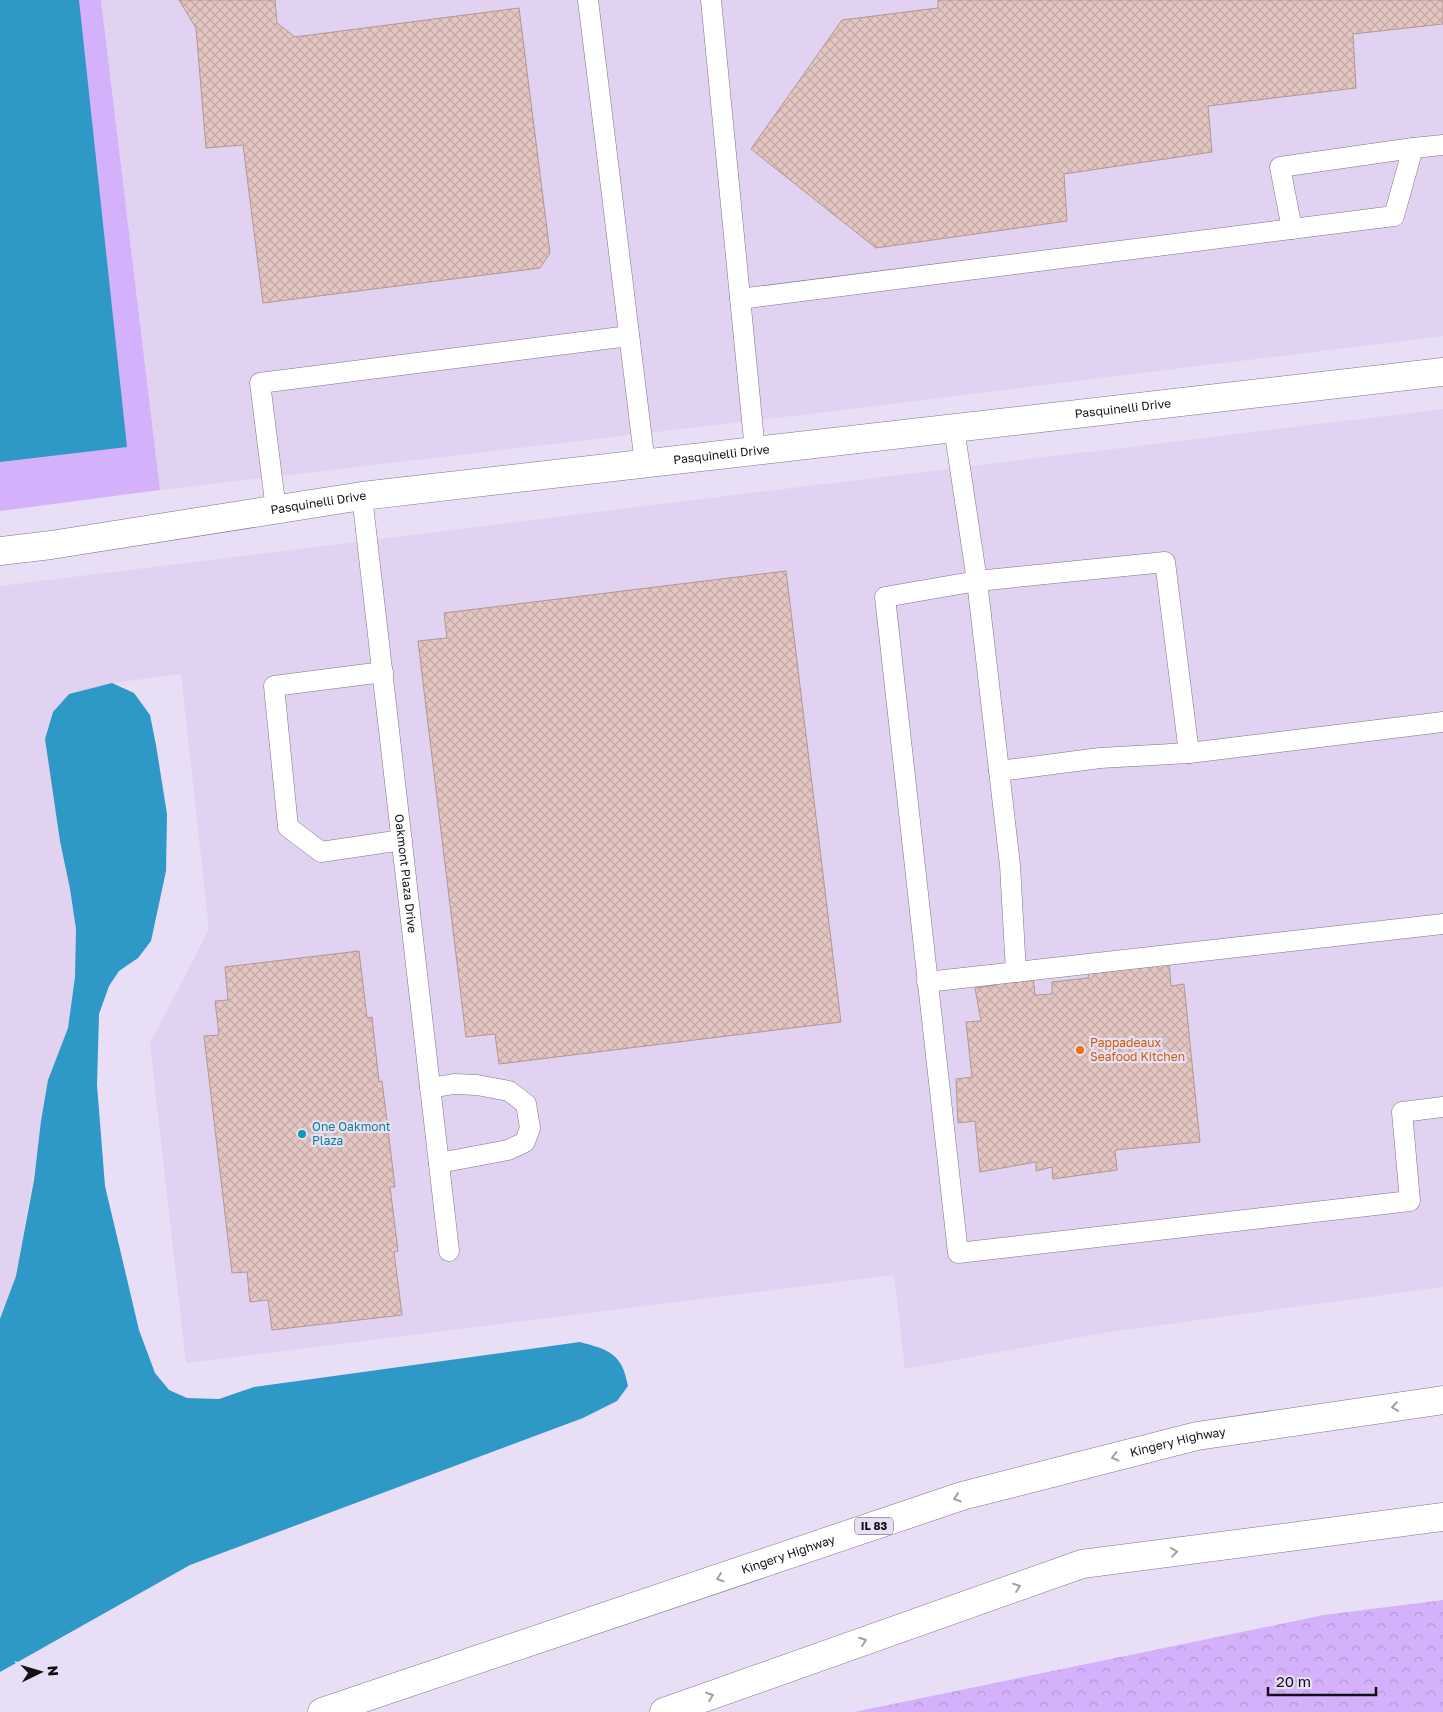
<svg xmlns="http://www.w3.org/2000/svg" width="1443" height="1712" viewBox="0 0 1443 1712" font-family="'Golos Text',sans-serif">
<defs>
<pattern id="forest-crowns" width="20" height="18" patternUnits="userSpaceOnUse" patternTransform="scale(1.25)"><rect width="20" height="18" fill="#d4b1fb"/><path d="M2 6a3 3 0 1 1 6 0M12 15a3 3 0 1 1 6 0" fill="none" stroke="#b597d6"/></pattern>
<pattern id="building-cross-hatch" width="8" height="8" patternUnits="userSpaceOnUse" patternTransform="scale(1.25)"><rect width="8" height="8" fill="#e3c6c1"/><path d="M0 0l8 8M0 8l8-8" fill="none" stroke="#c2a9a5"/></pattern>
</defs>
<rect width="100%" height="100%" fill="#e8def5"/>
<path fill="#e0d2f0" d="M 101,0 L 1443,0 L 1443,336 L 809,414 L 160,490 Z
M 1443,409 L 1443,1287 L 1109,1332 L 905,1369 L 894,1275 L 186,1363 L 150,1044 L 209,929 L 181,674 L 112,683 L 69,694 L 53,712 L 45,739 L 60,841 L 70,889 L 76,929 L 75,977 L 68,1028 L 48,1080 L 34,1172 L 16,1276 L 0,1319 L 0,586 L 808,486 Z"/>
<path fill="#d4b1fb" d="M 0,0 L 101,0 L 160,490 L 0,511 Z"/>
<path fill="url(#forest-crowns)" d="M 1443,1600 L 1443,1712 L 854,1712 L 1324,1615 Z"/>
<path fill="#2e98c7" d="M 0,0 L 79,0 L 127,447 L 0,462 Z
M 112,683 L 134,693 L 150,715 L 156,745 L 167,814 L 166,871 L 151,941 L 138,958 L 119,971 L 109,986 L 99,1014 L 97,1085 L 105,1186 L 139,1330 L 155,1373 L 169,1390 L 187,1398 L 219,1399 L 254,1387 L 580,1342 C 609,1350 622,1353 628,1386 L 617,1401 L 583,1418 L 190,1565 L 0,1672 L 0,1319 L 16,1276 L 34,1180 L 41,1121 L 48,1080 L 68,1028 L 75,977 L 76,929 L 70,889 L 60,841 L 45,739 L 53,712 L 69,694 Z"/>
<path fill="url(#building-cross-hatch)" stroke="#b29792" d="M 179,0 L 275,0 L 277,23 L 295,37 L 519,8 L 550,253 L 540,268 L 263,303 L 243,145 L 206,148 L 196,28 Z
M 938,0 L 1443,0 L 1443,24 L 1353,34 L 1356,88 L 1208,106 L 1212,152 L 1064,174 L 1067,221 L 876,248 L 751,149 L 842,20 L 938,8 Z
M 786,571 L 841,1022 L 499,1064 L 495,1034 L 466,1037 L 418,641 L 447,638 L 444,613 Z
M 359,951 L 367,1018 L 372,1017 L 379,1082 L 382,1081 L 395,1187 L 390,1187 L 398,1251 L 394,1252 L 402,1315 L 272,1330 L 268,1300 L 250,1302 L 247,1272 L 232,1273 L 204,1036 L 219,1035 L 215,1001 L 228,1000 L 225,967 Z
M 1169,962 L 1171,986 L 1184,984 L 1200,1142 L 1115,1150 L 1117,1170 L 1053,1179 L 1052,1167 L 1036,1171 L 1036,1162 L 980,1172 L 975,1121 L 958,1123 L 956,1079 L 972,1077 L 966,1022 L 981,1021 L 975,988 L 996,985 L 995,980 L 1033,976 L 1035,995 L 1052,994 L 1052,982 L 1088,978 L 1089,971 Z"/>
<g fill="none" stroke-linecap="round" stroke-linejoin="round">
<defs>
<g id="lane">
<path d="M 588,0 L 645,464"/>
<path d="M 711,0 L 755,451"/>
<path d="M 1292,229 L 1280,167 L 1413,148"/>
<path d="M 740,299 L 1394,216 L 1413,148 L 1443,145"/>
<path d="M 954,428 L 977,581 L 885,597 L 958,1253 L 1410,1201 L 1402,1112 L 1443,1107"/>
<path id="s1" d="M 362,496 L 449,1251"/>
<path d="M 276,510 L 260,383 L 629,336"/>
<path d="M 383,672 L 274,686 L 288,827 L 321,852 L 402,840"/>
<path d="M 999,771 L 1100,758 L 1189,753 L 1443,722"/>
<path d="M 1016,972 L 1010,865 L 977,581 L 1165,562 L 1189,753"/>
<path d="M 927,982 L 1443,924"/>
<path d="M 430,1088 L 454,1084 L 477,1085 L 509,1091 L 526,1104 L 530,1128 L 525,1142 L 508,1150 L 439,1163"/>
</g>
<g id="secondary">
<path id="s2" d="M 0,551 L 51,545 L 362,496 L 1443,372"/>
</g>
<g id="highway">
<path id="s3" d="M 322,1712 L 962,1496 L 1197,1436 L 1443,1400"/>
<path d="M 664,1712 L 1082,1564 L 1443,1517"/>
</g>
</defs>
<use href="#lane" stroke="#7e7489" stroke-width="21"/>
<use href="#secondary" stroke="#7e7489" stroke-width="29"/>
<use href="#highway" stroke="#7e7489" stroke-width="29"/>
<use href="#lane" stroke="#fff" stroke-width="20"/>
<use href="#secondary" stroke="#fff" stroke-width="28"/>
<use href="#highway" stroke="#fff" stroke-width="28"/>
</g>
<defs><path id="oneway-chevron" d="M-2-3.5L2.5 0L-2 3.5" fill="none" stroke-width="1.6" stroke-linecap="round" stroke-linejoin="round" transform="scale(1.25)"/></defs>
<g stroke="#a09fa2">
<use href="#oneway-chevron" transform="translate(1395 1407) rotate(172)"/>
<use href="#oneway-chevron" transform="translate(1115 1457) rotate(166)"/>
<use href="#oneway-chevron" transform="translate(957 1498) rotate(162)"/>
<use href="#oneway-chevron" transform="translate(1174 1552) rotate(-7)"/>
<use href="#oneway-chevron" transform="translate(720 1578) rotate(161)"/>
<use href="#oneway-chevron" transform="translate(1017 1587) rotate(-20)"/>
<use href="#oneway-chevron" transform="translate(863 1641) rotate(-20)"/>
<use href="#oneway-chevron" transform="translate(710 1696) rotate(-20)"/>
</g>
<circle fill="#e8710a" stroke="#e8def5" stroke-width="2" cx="1080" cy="1050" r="5"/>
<circle fill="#0f9aa8" stroke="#e8def5" stroke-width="2" cx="302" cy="1134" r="5"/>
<g text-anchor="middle" stroke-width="4.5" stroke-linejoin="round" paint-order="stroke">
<rect fill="#e8def5" stroke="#524d59" stroke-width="1" x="855" y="1517.5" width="38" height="17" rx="4"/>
<g font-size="11" font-weight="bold" fill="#120f16">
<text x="874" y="1530">IL 83</text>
</g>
<g font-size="12" fill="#120f16" stroke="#e8def5">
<text dy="4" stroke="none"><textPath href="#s2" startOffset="1132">Pasquinelli Drive</textPath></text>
<text dy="4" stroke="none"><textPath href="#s2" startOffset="728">Pasquinelli Drive</textPath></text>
<text dy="4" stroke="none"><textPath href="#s2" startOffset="322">Pasquinelli Drive</textPath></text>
<text dy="4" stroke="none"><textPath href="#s1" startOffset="380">Oakmont Plaza Drive</textPath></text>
<text dy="4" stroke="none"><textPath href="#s3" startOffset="898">Kingery Highway</textPath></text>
<text dy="4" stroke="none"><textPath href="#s3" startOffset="492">Kingery Highway</textPath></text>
</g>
<g font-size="12" fill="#c56008" stroke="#e8def5" text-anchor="start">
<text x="1090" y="1047">Pappadeaux<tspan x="1090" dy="14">Seafood Kitchen</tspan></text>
</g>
<g font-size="12" fill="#0d838f" stroke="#e8def5" text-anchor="start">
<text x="312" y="1131">One Oakmont<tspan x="312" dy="14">Plaza</tspan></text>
</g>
</g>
<g transform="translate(40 1672) rotate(85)" stroke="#e8def5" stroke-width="4" paint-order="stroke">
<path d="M0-4L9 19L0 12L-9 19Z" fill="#120f16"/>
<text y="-8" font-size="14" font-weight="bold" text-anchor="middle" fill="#120f16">N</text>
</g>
<path d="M1268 1687v8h108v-8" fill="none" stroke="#120f16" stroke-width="2.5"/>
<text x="1276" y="1687" font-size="15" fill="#120f16" stroke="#e8def5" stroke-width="4" paint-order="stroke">20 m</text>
</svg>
